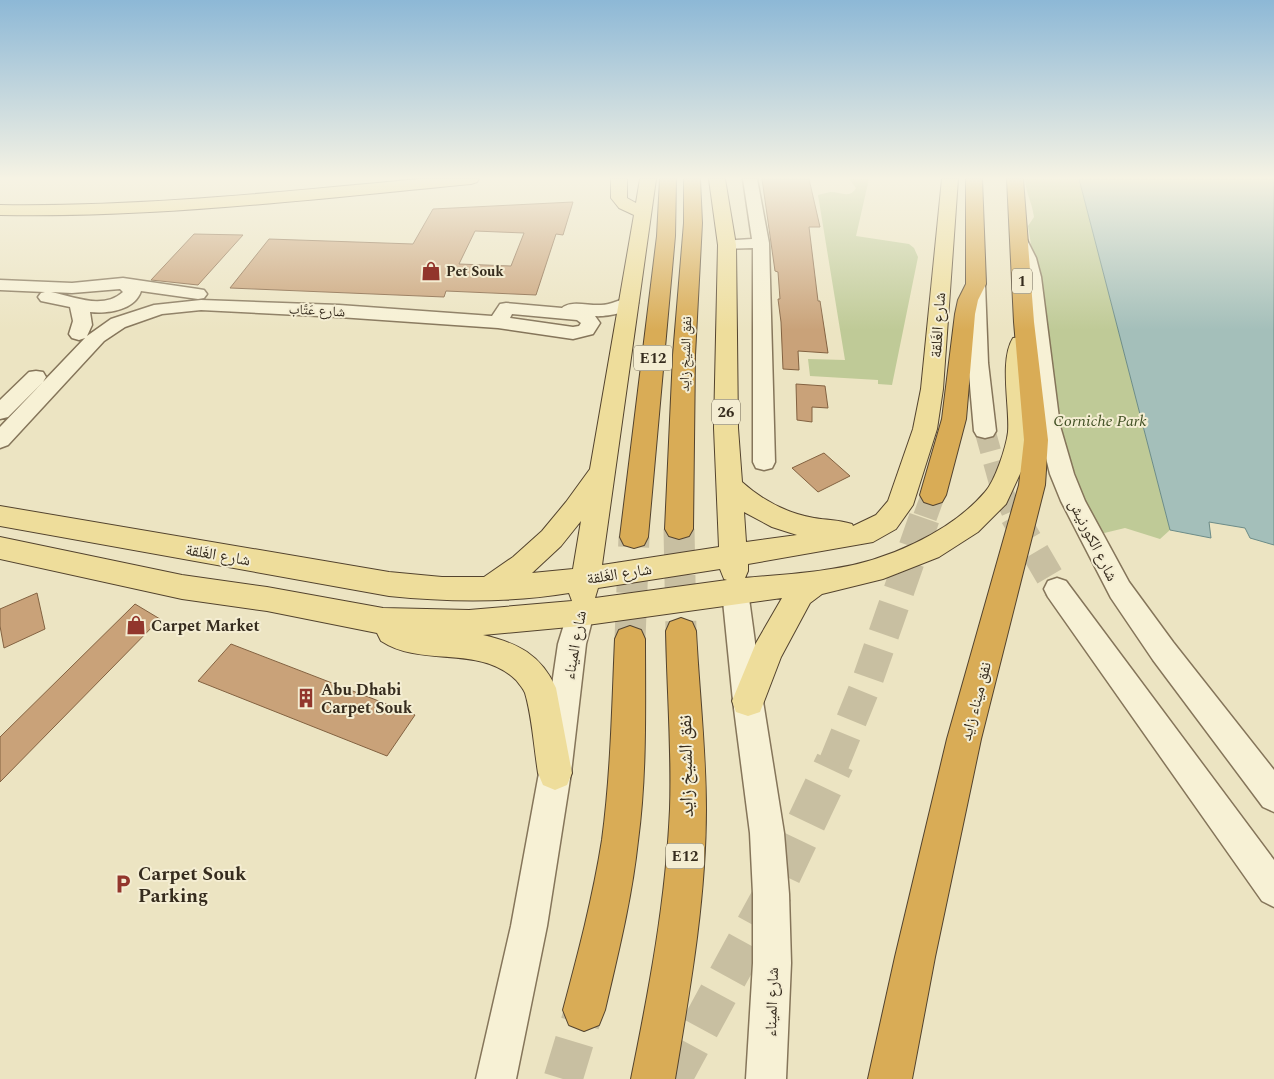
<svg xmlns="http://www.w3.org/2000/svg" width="1274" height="1079" viewBox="0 0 1274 1079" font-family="Spectral,'Noto Naskh Arabic',serif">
<rect width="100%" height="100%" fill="#ece4c2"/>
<path fill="#bfca97" d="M 849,179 L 869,179 L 856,236 L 909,244 L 914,248 L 918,257 L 892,385 L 878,384 L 878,380 L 810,376 L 808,359 L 845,360 L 818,195 C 822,194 826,193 830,192 C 841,192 850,199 856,188 Z
M 1025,179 L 1079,179 L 1170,530 L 1160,539 L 1125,528 L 1096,535 L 1061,432 L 1028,226 L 1034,217 C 1032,202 1026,194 1025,179 Z"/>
<path fill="#a4bfba" stroke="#6c8c88" d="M 1079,179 L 1274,179 L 1274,545 L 1250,538 L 1245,528 L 1209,522 L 1211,538 L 1170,530 Z"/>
<path fill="#c9a279" stroke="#836241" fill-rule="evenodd" d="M 762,179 L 809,179 L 820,227 L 809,227 L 818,301 L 820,301 L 828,353 L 798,351 L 799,370 L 783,369 L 781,322 L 778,299 L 780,299 L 778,272 L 775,271 Z
M 573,202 L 563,235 L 556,234 L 536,295 L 446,291 L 444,297 L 230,288 L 269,239 L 413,244 L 433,209 ZM 475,231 L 524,233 L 511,266 L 459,264 Z
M 194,234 L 243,235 L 198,285 L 151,280 Z
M 796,384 L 825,386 L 828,408 L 812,407 L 812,422 L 797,420 Z
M 824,453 L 850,476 L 818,492 L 792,468 Z
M 37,593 L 45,629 L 4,648 L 0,626 L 0,609 Z
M 135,604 L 160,619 L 0,782 L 0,737 Z
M 231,644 L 415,715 L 387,756 L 198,681 Z"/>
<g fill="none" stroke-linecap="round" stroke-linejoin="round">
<path stroke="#c8bfa1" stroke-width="21" stroke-dasharray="21 11" stroke-linecap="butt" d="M 985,431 L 1000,485 L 1014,517"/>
<path stroke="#c8bfa1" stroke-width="28" stroke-dasharray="28 14" stroke-linecap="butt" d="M 1014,516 L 1057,589"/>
<path stroke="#c8bfa1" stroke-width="24" stroke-dasharray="24 12" stroke-linecap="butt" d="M 925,517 L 933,495"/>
<path stroke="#c8bfa1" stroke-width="31" stroke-dasharray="31 15" stroke-linecap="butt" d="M 679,529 L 681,631
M 630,639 L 634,537
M 834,763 L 867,682 L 925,516"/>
<path stroke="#c8bfa1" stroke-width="39" stroke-dasharray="39 19" stroke-linecap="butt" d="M 563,1079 L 584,1010
M 672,1079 L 771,897 L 835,762"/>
<defs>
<path id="minor" d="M 743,179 L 757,179 L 769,243 L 775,462 L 772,468 L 764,470 L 756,468 L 753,462 L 753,248 L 721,249 L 719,245 L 721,241 L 752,239 Z
M 1019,234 L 1025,236 L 1036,258 L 1041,277 L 1060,426 L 1074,474 L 1085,501 L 1129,582 L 1173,642 L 1274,770 L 1274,812 L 1263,807 L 1153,660 L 1111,598 L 1061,501 L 1050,474 L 1038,426 L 1023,277 L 1020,258 L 1011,239 L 1013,236 Z
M 123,278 L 198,289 L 204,290 L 207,294 L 204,298 L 198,299 L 141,291 C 135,310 108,314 90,312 L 92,325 L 87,336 L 111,319 L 154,305 L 201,300 L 339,305 L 492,316 L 500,304 L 506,303 L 562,308 C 571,300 589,306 601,305 C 613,305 623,296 635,299 L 638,303 C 632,312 606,317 595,316 L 600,323 L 593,334 L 573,339 L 498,328 L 339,317 L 201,310 L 162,314 L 125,327 L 104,341 L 8,445 L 0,448 L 0,427 L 85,338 L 79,340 L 72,338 L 69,334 L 73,321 L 70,307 L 41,301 L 38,297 L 41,293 L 45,292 L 0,290 L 0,280 L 72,283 ZM 120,289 L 123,292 C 103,310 75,297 51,292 L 72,293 ZM 512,314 L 577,320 L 581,323 L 579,326 L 573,327 L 510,318 Z
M 976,279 L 982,280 L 985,284 L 988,363 L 996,431 L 993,436 L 985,438 L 977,436 L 974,431 L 968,363 L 967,284 L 970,280 Z
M 36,371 L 43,372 L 46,377 L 43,382 L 8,417 L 0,419 L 0,400 L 29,372 Z
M 1057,578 L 1066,581 L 1274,860 L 1274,907 L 1262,901 L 1048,597 L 1044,589 L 1048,581 Z
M 735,580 L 744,583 L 748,591 L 763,701 L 784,833 L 789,894 L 791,963 L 786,1079 L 746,1079 L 753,963 L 753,894 L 750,833 L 733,701 L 722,591 L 726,583 Z
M 580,602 L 590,605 L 594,613 L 586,644 L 571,773 L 547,926 L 516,1079 L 476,1079 L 511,926 L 539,773 L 558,644 L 570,605 Z"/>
<path id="major" d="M 419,179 L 479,179 L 477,182 L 471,184 C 314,199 158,218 0,215 L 0,205 C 141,207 279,192 419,179 Z
M 611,179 L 627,179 L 627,198 L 636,203 L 640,179 L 656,179 L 602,565 L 719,547 L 714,428 L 718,245 L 709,179 L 725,179 L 736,245 L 738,428 L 742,482 C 762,500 786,513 814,518 C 826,520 839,520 852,524 L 853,526 L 876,515 L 888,501 L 913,429 L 921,389 L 942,179 L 958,179 L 943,389 L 937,429 L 913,505 L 896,529 L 873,542 L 748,564 L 748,571 L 745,578 C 774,575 803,574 831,569 C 884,562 950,533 985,492 C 995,481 1006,448 1008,432 C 1010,407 999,360 1013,338 L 1021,337 L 1029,338 L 1032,343 L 1029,362 L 1032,433 L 1026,461 L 1006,504 L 978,532 L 939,557 L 883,579 L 822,594 L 810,603 L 781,657 L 760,712 L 748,716 L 736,712 L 732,701 L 756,643 L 782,598 L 580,626 L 483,635 C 518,643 541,655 556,688 L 572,773 L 567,785 L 555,790 L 543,785 L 538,773 C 534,748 532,716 525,693 C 523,688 519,684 516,680 C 479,644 422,668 381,641 L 377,633 L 267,611 L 182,599 L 0,559 L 0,537 L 182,575 L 267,587 L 383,608 L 469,610 L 572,601 L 569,593 C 509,603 449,602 389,596 L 0,526 L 0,506 L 389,572 L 442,577 L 484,577 L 513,557 L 542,531 L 566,502 L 590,469 L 634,215 L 619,208 L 611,198 ZM 744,512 L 772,527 L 797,535 L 746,542 ZM 581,521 L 573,569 L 532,573 L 561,546 ZM 720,569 L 724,579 L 727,580 L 595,598 L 598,588 Z"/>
<path id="highway" d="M 660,179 L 676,179 L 675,236 L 648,537 L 644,545 L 634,548 L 624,545 L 620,537 L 657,236 Z
M 684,179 L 700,179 L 702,223 L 695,355 L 693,529 L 689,536 L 679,539 L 669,536 L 665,529 L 673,355 L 684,223 Z
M 966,179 L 982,179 L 986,284 L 978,300 L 975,314 L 966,419 L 946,495 L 942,502 L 933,505 L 924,502 L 920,495 L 942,419 L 955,314 L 958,300 L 966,284 Z
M 1007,179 L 1023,179 L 1034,322 L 1048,440 L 1045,485 L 981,739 L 935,957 L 912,1079 L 868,1079 L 895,957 L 947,739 L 1019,485 L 1024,440 L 1014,322 Z
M 681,618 L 692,622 L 696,631 C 699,690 706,750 706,809 C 706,900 690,989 675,1079 L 631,1079 C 649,990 666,901 670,809 C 672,751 667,689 666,631 L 670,622 Z
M 630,626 L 641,630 L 645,639 C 645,706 647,774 638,841 C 632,898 618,954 605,1010 L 599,1025 L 584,1031 L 569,1025 L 563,1010 C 578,954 593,897 602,840 C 611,773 612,706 615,639 L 619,630 Z"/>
</defs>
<use href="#minor" stroke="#85755a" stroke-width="3"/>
<use href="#major" stroke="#53432e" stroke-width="2"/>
<use href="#highway" stroke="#53432e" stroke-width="2"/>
<use href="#minor" fill="#f7f1d5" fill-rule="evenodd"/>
<use href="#major" fill="#eedd9b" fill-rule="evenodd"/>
<use href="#highway" fill="#d9ac56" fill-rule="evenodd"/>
</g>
<linearGradient id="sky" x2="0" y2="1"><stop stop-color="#8db8d6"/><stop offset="0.54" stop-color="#f6f3e4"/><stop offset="1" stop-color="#f6f3e4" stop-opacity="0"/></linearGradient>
<rect width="1274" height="330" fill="url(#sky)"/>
<defs>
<symbol id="shop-bare" viewBox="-9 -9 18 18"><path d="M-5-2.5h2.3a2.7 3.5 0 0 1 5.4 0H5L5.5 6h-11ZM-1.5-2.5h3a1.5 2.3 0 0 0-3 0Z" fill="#92362c" stroke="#f4edd2" stroke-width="2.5" paint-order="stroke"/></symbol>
<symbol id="building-bare" viewBox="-9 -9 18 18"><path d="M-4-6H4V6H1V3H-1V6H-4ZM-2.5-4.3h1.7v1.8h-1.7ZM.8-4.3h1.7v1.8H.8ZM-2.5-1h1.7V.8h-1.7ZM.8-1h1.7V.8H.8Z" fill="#92362c" stroke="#f4edd2" stroke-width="2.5" paint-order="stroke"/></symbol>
<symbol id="parking-bare" viewBox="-9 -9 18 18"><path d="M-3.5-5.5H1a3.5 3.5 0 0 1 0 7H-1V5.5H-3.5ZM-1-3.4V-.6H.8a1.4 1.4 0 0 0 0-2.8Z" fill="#92362c" stroke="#f4edd2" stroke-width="2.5" paint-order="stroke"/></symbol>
</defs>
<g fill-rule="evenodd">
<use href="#shop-bare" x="417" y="257" width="28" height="28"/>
<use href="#shop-bare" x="122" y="611" width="28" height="28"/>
<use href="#building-bare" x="292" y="684" width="28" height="28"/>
<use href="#parking-bare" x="109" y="870" width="28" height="28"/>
</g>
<g text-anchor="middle" stroke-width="4" stroke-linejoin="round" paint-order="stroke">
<g font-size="14" font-weight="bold" fill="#362c1e" stroke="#f4edd2" text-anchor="start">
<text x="446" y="276">Pet Souk</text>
</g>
<g font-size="14" fill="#362c1e" stroke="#f4edd2">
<text transform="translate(317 310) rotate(3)" y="5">شارع عَتَّاب</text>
<text transform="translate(685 354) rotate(-88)" y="5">نفق الشيخ زايد</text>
</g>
<g fill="#f4edd2" stroke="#6f6654" stroke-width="1">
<rect x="1012" y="268.5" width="20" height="25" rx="4"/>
<rect x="634" y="345.5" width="38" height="25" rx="4"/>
<rect x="712" y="399.5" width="28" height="25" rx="4"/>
<rect x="666" y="843.5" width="38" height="25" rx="4"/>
</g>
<g font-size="15" font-weight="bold" fill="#362c1e">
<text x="1022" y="286">1</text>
<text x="653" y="363">E12</text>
<text x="726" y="417">26</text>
<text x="685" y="861">E12</text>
</g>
<g font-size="16" fill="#362c1e" stroke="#f4edd2">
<text transform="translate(937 325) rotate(-86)" y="6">شارع الغَلقة</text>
<text transform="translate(1094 540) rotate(63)" y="6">شارع الكورنيش</text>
<text transform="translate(218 554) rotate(10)" y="6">شارع الغَلقة</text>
<text transform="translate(619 573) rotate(-9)" y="6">شارع الغَلقة</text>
<text transform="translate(574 645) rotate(-80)" y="6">شارع الميناء</text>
<text transform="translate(975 701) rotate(-75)" y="6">نفق ميناء زايد</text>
<text transform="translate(771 1002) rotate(-88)" y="6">شارع الميناء</text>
</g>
<g font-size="16" font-style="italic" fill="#425125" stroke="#f4edd2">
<text x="1100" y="426">Corniche Park</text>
</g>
<g font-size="16" font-weight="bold" fill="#362c1e" stroke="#f4edd2" text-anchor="start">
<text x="151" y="631">Carpet Market</text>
<text x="321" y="695">Abu Dhabi<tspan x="321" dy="18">Carpet Souk</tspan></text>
</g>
<g font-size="19" fill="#362c1e" stroke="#f4edd2">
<text transform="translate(685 766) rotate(-91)" y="7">نفق الشيخ زايد</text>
</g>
<g font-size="19" font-weight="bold" fill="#362c1e" stroke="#f4edd2" text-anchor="start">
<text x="138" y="880">Carpet Souk<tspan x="138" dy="22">Parking</tspan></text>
</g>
</g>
</svg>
